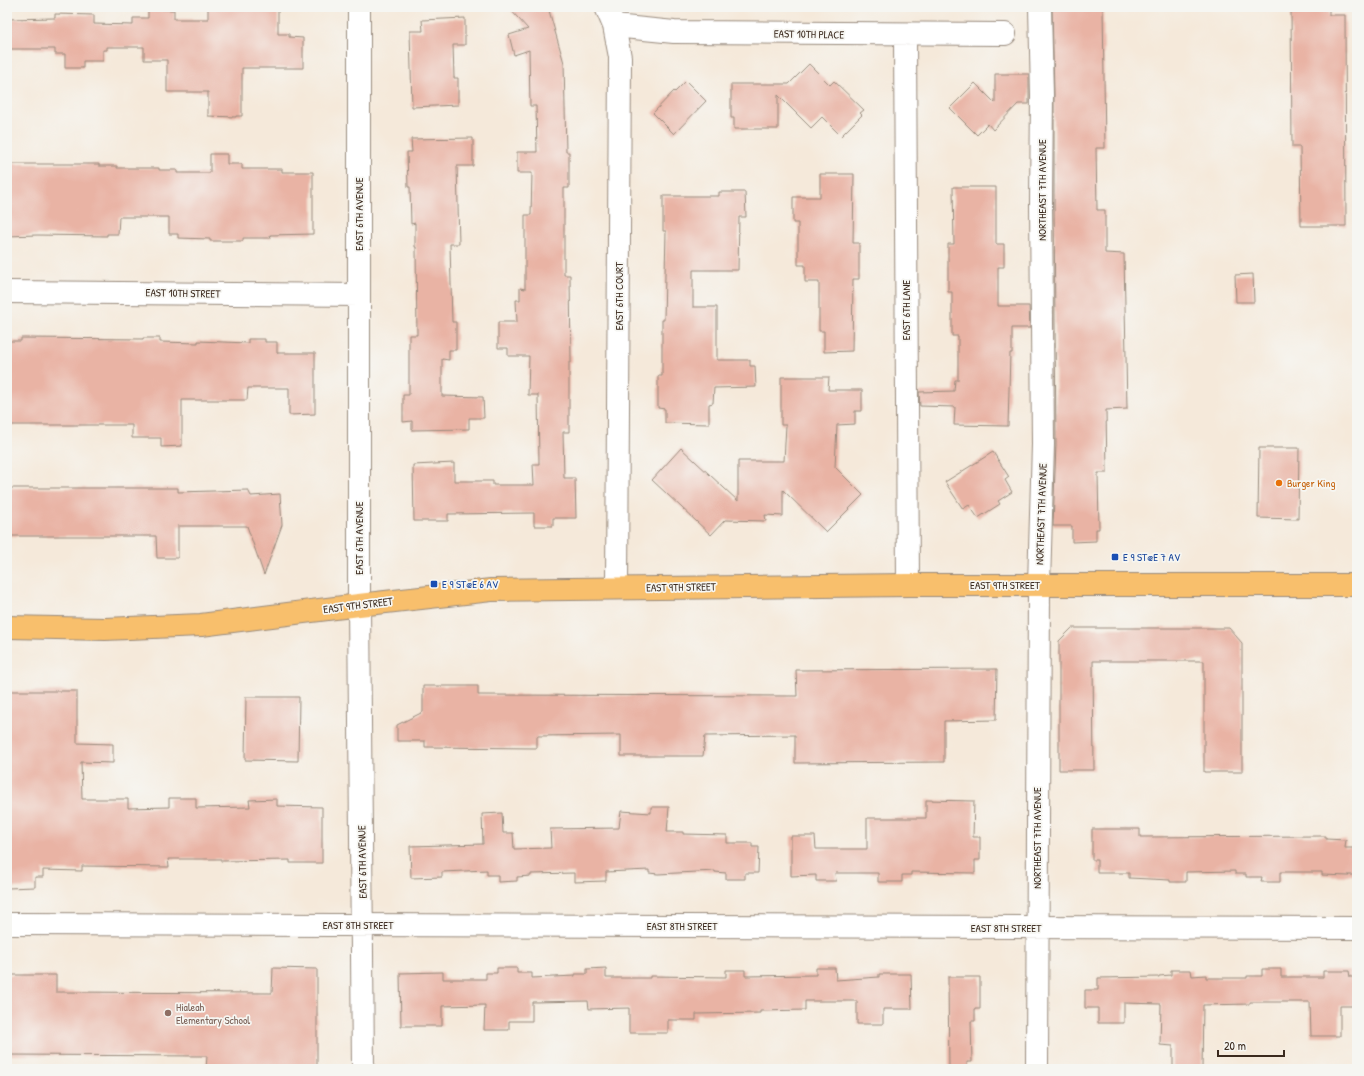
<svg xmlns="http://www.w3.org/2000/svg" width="1364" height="1076" viewBox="0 0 1364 1076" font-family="'Patrick Hand',sans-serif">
<rect width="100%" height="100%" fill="#f6f6f2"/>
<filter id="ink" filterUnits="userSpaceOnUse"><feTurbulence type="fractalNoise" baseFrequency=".025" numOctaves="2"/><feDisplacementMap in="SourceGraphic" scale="8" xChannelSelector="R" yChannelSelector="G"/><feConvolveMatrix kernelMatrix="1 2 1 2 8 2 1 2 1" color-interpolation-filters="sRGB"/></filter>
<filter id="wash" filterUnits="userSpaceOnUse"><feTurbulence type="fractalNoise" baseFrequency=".012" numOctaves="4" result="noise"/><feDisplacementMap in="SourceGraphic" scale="16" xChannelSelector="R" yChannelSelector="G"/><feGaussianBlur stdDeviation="0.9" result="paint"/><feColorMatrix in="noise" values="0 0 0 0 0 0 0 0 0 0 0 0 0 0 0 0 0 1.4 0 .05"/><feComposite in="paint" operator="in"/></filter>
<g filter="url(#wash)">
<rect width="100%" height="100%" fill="#f5e9da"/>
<g id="blocks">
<path fill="#e9b3a4" d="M 508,7 L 548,7 L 564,63 L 566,152 L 569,152 L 569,188 L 564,188 L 564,275 L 570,275 L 571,362 L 569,362 L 569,432 L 563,432 L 564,478 L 575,478 L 576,518 L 553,518 L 553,526 L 534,526 L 534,513 L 448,514 L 448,521 L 414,521 L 413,465 L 454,463 L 454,481 L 493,481 L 493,485 L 534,485 L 533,464 L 539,464 L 538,395 L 528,395 L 529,356 L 508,356 L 508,348 L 498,348 L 498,322 L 517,322 L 516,300 L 520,300 L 520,288 L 525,289 L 525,215 L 531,215 L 532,173 L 517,173 L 517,152 L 537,152 L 536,106 L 530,106 L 529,50 L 514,55 L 509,35 L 528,29 Z
M 1052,7 L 1103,7 L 1105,148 L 1096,148 L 1097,210 L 1105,210 L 1105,253 L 1124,254 L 1127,409 L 1106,410 L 1107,473 L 1098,473 L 1099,529 L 1096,529 L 1096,541 L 1072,542 L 1072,526 L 1053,526 L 1056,444 L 1054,202 L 1054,95 Z
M 1291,7 L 1329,7 L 1329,15 L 1345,15 L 1346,226 L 1301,226 L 1300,147 L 1292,147 Z
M 208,8 L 278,8 L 278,34 L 289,34 L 289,37 L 303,38 L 303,68 L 242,68 L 242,116 L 236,116 L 236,117 L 208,116 L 208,92 L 167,92 L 167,60 L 144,60 L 144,47 L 107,47 L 107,50 L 103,50 L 103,61 L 83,61 L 83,68 L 65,68 L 65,54 L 55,54 L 55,49 L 7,49 L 7,19 L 55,18 L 55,14 L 94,15 L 94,24 L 133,25 L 133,18 L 148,18 L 148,9 L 174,10 L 174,19 L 208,19 Z
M 465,18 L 465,45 L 453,45 L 454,78 L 458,78 L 458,105 L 412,107 L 410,31 L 423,31 L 422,20 Z
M 809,64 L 830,85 L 834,81 L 864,110 L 860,113 L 862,115 L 841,136 L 822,117 L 811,128 L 778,95 L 778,129 L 734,129 L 734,118 L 731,118 L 731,84 L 789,84 Z
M 995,74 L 1029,74 L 1029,104 L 1018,104 L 993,130 L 988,124 L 977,135 L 950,108 L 975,83 L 995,103 Z
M 686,81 L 706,101 L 674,134 L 653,113 L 674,91 L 675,92 Z
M 473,138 L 473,166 L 457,166 L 459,244 L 450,244 L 452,322 L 456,322 L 456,350 L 449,350 L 449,360 L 442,359 L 442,396 L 483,397 L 484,418 L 469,418 L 469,429 L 412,430 L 412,421 L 403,422 L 403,395 L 409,395 L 409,335 L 417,335 L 416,247 L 415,247 L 415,223 L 411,224 L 410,187 L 408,187 L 407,152 L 412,152 L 411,139 Z
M 210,154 L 227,154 L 227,164 L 242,164 L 242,169 L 282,169 L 282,172 L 313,172 L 313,234 L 270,235 L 271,238 L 243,238 L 243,241 L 210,241 L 210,239 L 178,238 L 178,234 L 169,234 L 169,217 L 119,217 L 118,234 L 107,234 L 107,236 L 37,235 L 7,236 L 7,164 L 99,164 L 99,166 L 117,166 L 117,168 L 159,168 L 159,170 L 177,170 L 177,173 L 210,173 Z
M 820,174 L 854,174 L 853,243 L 859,243 L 859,279 L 853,279 L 852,351 L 824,352 L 824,331 L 819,331 L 819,282 L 805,282 L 805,265 L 798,265 L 798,223 L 793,223 L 793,197 L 820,197 Z
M 953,187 L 996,187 L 996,244 L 1004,244 L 1004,267 L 998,267 L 998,306 L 1029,306 L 1030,328 L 1012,328 L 1012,353 L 1010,353 L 1008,426 L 954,425 L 955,407 L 920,406 L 919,392 L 954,391 L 955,380 L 958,380 L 958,336 L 952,336 L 952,292 L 948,292 L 948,244 L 954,244 Z
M 719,192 L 745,192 L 746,217 L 739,217 L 738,270 L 693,270 L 693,307 L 717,307 L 717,360 L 750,360 L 750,366 L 755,366 L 756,387 L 714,388 L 713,403 L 709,404 L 709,424 L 665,423 L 665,409 L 658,408 L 658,376 L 662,376 L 662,320 L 664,320 L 666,231 L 663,231 L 663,196 L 719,196 Z
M 1253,274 L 1254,302 L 1236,302 L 1235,275 Z
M 21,338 L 143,339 L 143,338 L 160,338 L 160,342 L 198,343 L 198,341 L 248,343 L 248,339 L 265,339 L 265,342 L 277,342 L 277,353 L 315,353 L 315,414 L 289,415 L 289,388 L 248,388 L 247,400 L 182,400 L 182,446 L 161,447 L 161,438 L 132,438 L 132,425 L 7,425 L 7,341 L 21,341 Z
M 781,377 L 829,377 L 828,390 L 862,390 L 862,411 L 855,411 L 855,424 L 837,425 L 835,467 L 863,495 L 826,532 L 783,490 L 783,516 L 765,515 L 766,521 L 725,520 L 711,535 L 652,480 L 681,448 L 738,501 L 738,461 L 784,461 L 786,425 L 781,425 Z
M 1259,448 L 1299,448 L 1298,519 L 1258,518 Z
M 993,452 L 1009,477 L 1005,480 L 1012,492 L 998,501 L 1000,504 L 978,518 L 969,505 L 963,509 L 945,482 Z
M 7,488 L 178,488 L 178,492 L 248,490 L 251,496 L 280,494 L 282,525 L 264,575 L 247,526 L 178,526 L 178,558 L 157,558 L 156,536 L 7,536 Z
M 1072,628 L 1229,628 L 1242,643 L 1242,772 L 1204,772 L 1204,661 L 1093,661 L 1094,770 L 1059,770 L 1059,641 Z
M 997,669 L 996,720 L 944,721 L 944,762 L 795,763 L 795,735 L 705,736 L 703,756 L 621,756 L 621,735 L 537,736 L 537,748 L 425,747 L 425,741 L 397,741 L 397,725 L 423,712 L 423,686 L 478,686 L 478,695 L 797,696 L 796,670 Z
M 7,691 L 77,691 L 77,743 L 113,744 L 113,763 L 81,762 L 82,799 L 128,799 L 128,808 L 169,807 L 169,798 L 196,798 L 196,808 L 250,807 L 249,800 L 277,799 L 277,806 L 322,807 L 322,863 L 290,863 L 290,860 L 221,861 L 221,859 L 168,859 L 169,867 L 82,866 L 82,871 L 43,870 L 43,877 L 35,877 L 35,887 L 8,888 L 8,868 L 7,869 Z
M 246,697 L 299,697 L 298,761 L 245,760 Z
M 926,800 L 974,801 L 973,837 L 980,837 L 980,860 L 975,860 L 975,873 L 911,872 L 911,875 L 902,875 L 902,882 L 878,882 L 878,873 L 835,873 L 836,881 L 816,881 L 816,875 L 791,876 L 791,836 L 815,836 L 816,849 L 867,849 L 867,818 L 926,818 Z
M 651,807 L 669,807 L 667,832 L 683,832 L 683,834 L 727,835 L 727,843 L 752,843 L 752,847 L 759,847 L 758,873 L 745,873 L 745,879 L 726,879 L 726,873 L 715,872 L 715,871 L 658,874 L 649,873 L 649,870 L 606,872 L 606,881 L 574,882 L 574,873 L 531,874 L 531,876 L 517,877 L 517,881 L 498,882 L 498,875 L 487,875 L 487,870 L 442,872 L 442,877 L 411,878 L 410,846 L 483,844 L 482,814 L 502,813 L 503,833 L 513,833 L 514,849 L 551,848 L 550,829 L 619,828 L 621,811 L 651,813 Z
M 1092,829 L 1140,829 L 1140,837 L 1326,836 L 1326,839 L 1346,840 L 1345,848 L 1357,848 L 1357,875 L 1348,875 L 1349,876 L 1322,875 L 1322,872 L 1280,872 L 1280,882 L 1261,882 L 1262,877 L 1246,877 L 1246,874 L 1235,874 L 1235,871 L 1186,872 L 1186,882 L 1170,882 L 1170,880 L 1129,878 L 1129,873 L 1097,873 L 1097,860 L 1092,860 Z
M 273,968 L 317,969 L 317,1069 L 206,1069 L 207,1056 L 7,1055 L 7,975 L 56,975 L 56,992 L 272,993 Z
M 497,968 L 517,968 L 517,973 L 532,973 L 532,978 L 575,976 L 575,974 L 587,974 L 587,969 L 606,968 L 606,978 L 650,978 L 650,976 L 726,977 L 726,970 L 745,970 L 745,976 L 816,975 L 816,968 L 835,968 L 836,980 L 879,977 L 879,974 L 911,974 L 912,1009 L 883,1009 L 883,1024 L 857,1024 L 857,1001 L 805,1001 L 805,1010 L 760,1011 L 760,1013 L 696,1014 L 696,1020 L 668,1020 L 668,1033 L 629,1033 L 629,1008 L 589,1009 L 588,1001 L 532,1002 L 532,1021 L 509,1021 L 509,1030 L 484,1030 L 485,1005 L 442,1006 L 442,1026 L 401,1026 L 400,973 L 443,972 L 443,979 L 486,979 L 486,973 L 497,973 Z
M 1262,969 L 1281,969 L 1281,977 L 1323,977 L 1323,971 L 1349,971 L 1350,977 L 1357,977 L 1357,1006 L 1340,1006 L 1340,1036 L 1311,1036 L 1310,1002 L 1250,1002 L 1250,1004 L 1203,1005 L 1202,1069 L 1173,1069 L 1173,1046 L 1160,1045 L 1161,1004 L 1124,1003 L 1124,1023 L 1098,1023 L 1098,1008 L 1085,1008 L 1085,990 L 1098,990 L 1098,978 L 1159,977 L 1159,976 L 1171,975 L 1171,970 L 1191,970 L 1192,976 L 1206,975 L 1206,978 L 1247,978 L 1247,976 L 1262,976 Z
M 948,977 L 980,977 L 980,1009 L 975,1009 L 975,1021 L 971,1021 L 972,1062 L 967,1062 L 967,1069 L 949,1069 Z"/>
</g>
</g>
<g filter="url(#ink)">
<use href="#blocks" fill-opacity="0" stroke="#988a7c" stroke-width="1"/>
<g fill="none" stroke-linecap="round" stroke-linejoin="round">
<defs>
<path id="minor" d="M 359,7 L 359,605 L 363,1069
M 606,7 L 614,26 L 620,57 L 617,588
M 614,26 L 674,32 L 1005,34
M 905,35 L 908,585
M 7,292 L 359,295
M 7,924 L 1357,928
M 1037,1069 L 1039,585 L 1043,444 L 1041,202 L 1042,95 L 1040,7"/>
<path id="major" d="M 7,627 L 105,629 L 201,625 L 359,605 L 491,590 L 908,585 L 1357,585"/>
</defs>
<use href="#minor" stroke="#988a7c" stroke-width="24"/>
<use href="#major" stroke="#988a7c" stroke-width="24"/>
<use href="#minor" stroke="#fff" stroke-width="22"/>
<use href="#major" stroke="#f8bf6c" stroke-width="22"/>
</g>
</g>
<circle fill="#e8710a" stroke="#f6f6f2" stroke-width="1.5" cx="1279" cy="483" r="4"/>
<g fill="#1a4fb4" stroke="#f6f6f2" stroke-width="1.5">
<rect x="1111" y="553" width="8" height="8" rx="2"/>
<rect x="430" y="580" width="8" height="8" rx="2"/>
</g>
<circle fill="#8d6e63" stroke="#f6f6f2" stroke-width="1.5" cx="168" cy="1013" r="4"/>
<g text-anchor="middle" stroke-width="3.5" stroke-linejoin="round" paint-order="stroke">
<g font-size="11" fill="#3b2a1e" stroke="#f6f6f2">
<text transform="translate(809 34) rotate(1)" y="4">EAST 10TH PLACE</text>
<text transform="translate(1042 190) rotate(-90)" y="4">NORTHEAST 7TH AVENUE</text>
<text transform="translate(359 214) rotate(-90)" y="4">EAST 6TH AVENUE</text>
<text transform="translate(183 293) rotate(1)" y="4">EAST 10TH STREET</text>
<text transform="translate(619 296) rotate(-90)" y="4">EAST 6TH COURT</text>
<text transform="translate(906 310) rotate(-90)" y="4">EAST 6TH LANE</text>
<text transform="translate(1041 514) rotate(-88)" y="4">NORTHEAST 7TH AVENUE</text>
<text transform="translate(359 538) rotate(-90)" y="4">EAST 6TH AVENUE</text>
<text x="1005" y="589">EAST 9TH STREET</text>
<text transform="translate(681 587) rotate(-1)" y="4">EAST 9TH STREET</text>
<text transform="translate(358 605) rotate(-7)" y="4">EAST 9TH STREET</text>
<text transform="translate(1037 838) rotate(-90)" y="4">NORTHEAST 7TH AVENUE</text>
<text transform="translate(362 862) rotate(-91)" y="4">EAST 6TH AVENUE</text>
<text x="358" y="929">EAST 8TH STREET</text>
<text x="682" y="930">EAST 8TH STREET</text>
<text x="1006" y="932">EAST 8TH STREET</text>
</g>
<g font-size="11" fill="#c56008" stroke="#f6f6f2" text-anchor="start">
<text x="1287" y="487">Burger King</text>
</g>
<g font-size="11" fill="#164399" stroke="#f6f6f2" text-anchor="start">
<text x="1123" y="561">E 9 ST@E 7 AV</text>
<text x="442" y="588">E 9 ST@E 6 AV</text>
</g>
<g font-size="11" fill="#785e54" stroke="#f6f6f2" text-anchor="start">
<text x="176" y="1011">Hialeah<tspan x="176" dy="13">Elementary School</tspan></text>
</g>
</g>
<rect width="1364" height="1076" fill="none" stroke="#f6f6f2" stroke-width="24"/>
<path d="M1218 1050v6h66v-6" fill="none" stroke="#3b2a1e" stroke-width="2"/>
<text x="1224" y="1050" font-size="12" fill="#3b2a1e" stroke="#f6f6f2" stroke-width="3" paint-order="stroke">20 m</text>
</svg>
